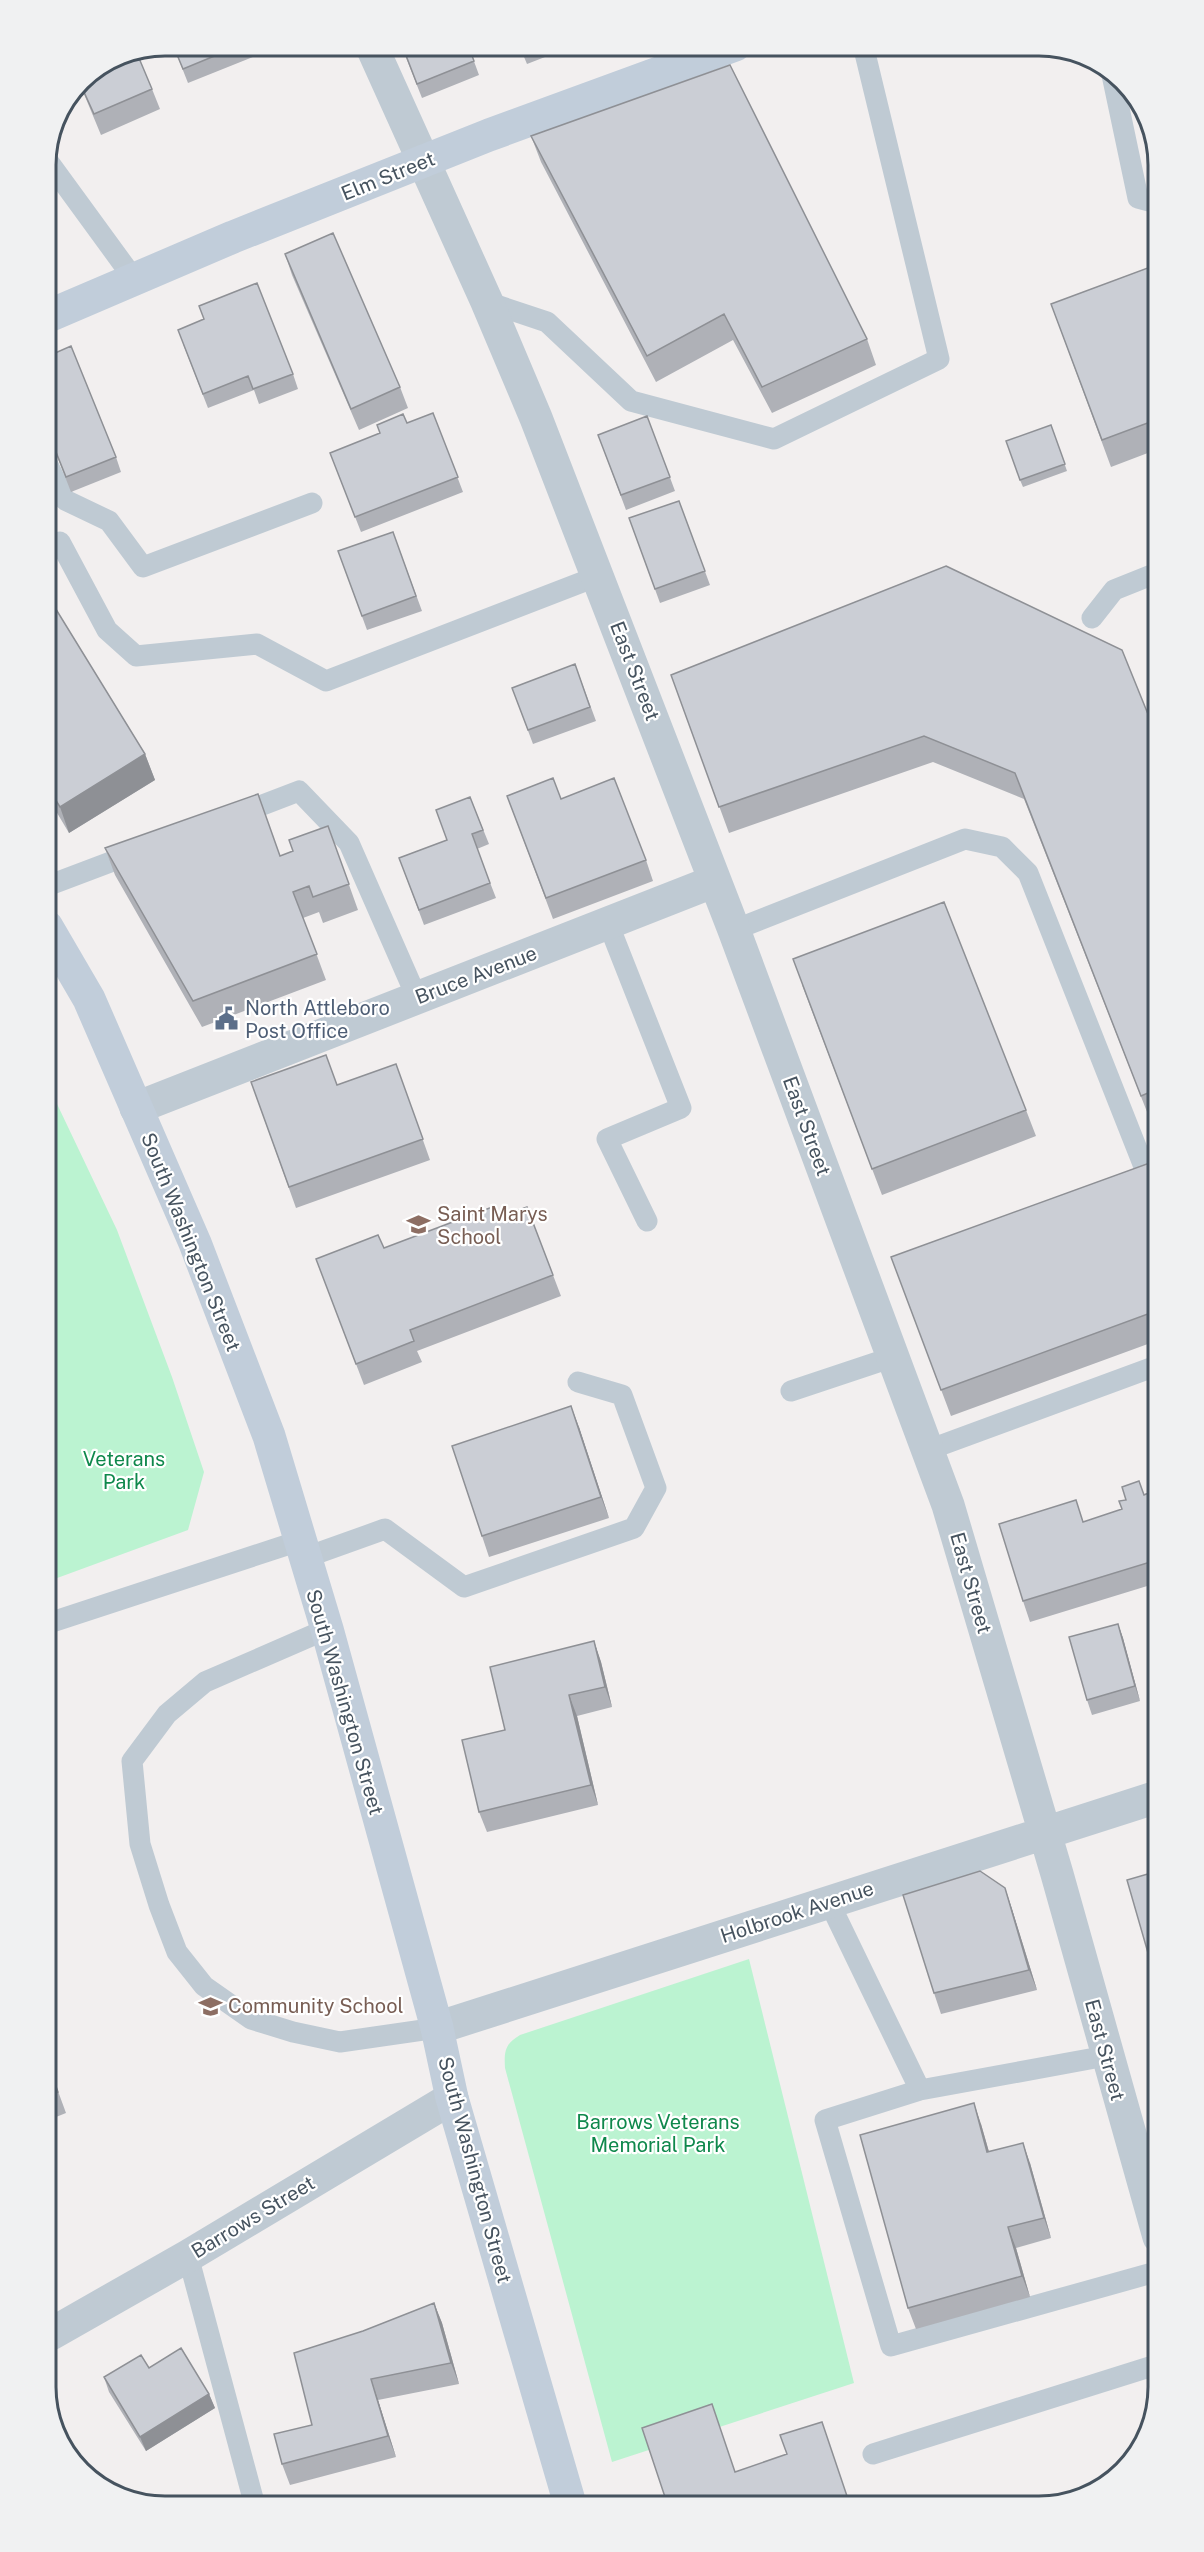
<svg xmlns="http://www.w3.org/2000/svg" width="1204" height="2552" viewBox="0 0 1204 2552" font-family="'Public Sans',sans-serif">
<rect width="100%" height="100%" fill="#f2efef"/>
<path fill="#bbf3d1" d="M 48,1085 L 117,1230 L 172,1377 L 204,1472 L 188,1530 L 49,1581 Z
M 749,1959 L 854,2383 L 612,2462 L 505,2068 C 504,2051 505,2044 520,2035 Z"/>
<g fill="none" stroke-linecap="round" stroke-linejoin="round">
<path stroke="#bfcad3" stroke-width="21" d="M 1111,70 L 1138,198 L 1153,202
M 45,157 L 134,279
M 487,302 L 547,322 L 631,401 L 774,439 L 939,359 L 863,45
M 46,461 L 65,500 L 109,521 L 143,567 L 312,503
M 60,542 L 107,630 L 136,656 L 257,644 L 326,681 L 598,576
M 1092,618 L 1114,590 L 1154,574
M 236,815 L 299,791 L 349,843 L 417,998
M 47,886 L 137,852
M 608,923 L 681,1108 L 607,1139 L 647,1221
M 734,930 L 965,839 L 1002,847 L 1028,873 L 1154,1192
M 791,1391 L 893,1357
M 928,1450 L 1156,1366
M 304,1558 L 385,1529 L 464,1587 L 634,1528 L 656,1488 L 622,1395 L 578,1382
M 49,1623 L 299,1541
M 327,1629 L 205,1682 L 167,1714 L 132,1761 L 140,1844 L 159,1905 L 177,1952 L 204,1986 L 251,2019 L 293,2032 L 340,2042 L 437,2028
M 829,1902 L 920,2090 L 1106,2056
M 920,2090 L 825,2120 L 891,2346 L 1159,2271
M 188,2256 L 255,2506
M 873,2454 L 1159,2364"/>
<path stroke="#bfcad3" stroke-width="33" d="M 371,45 L 487,302 L 536,418 L 734,930 L 948,1505 L 1057,1874 L 1159,2237
M 136,1108 L 715,881
M 437,2028 L 1157,1797
M 51,2334 L 188,2256 L 452,2098"/>
<path stroke="#c1cdda" stroke-width="33" d="M 46,317 L 233,237 L 489,135 L 735,45
M 47,927 L 89,999 L 195,1243 L 269,1436 L 327,1629 L 437,2028 L 452,2098 L 570,2504"/>
</g>
<path fill="#afb1b7" d="M 173,45 L 283,45 L 188,83 Z
M 401,45 L 468,45 L 479,75 L 422,98 Z
M 519,45 L 576,45 L 527,64 Z
M 80,80 L 152,89 L 160,109 L 101,135 L 79,82 Z
M 531,136 L 867,339 L 876,365 L 772,413 L 733,340 L 656,382 L 541,162 Z
M 285,254 L 400,387 L 408,408 L 359,430 L 292,275 Z
M 1153,266 L 1153,451 L 1111,467 L 1051,304 Z
M 183,344 L 293,374 L 298,389 L 259,404 L 254,390 L 208,408 Z
M 46,357 L 116,457 L 121,472 L 71,492 L 46,428 Z
M 433,413 L 463,492 L 361,532 L 330,453 Z
M 647,416 L 675,491 L 626,510 L 598,435 Z
M 1051,425 L 1067,471 L 1023,487 L 1020,480 Z
M 679,501 L 710,585 L 660,603 L 629,518 Z
M 393,532 L 422,611 L 367,630 L 338,551 Z
M 46,593 L 145,754 L 155,780 L 69,833 L 47,796 Z
M 575,664 L 596,721 L 533,744 L 512,688 Z
M 671,675 L 1154,729 L 1155,1120 L 1151,1122 L 1024,799 L 933,762 L 729,833 Z
M 507,796 L 561,799 L 646,860 L 653,881 L 553,919 Z
M 470,797 L 489,844 L 477,849 L 496,898 L 424,925 L 399,858 L 447,840 Z
M 328,826 L 358,910 L 323,923 L 319,912 L 303,918 L 326,980 L 202,1027 L 115,875 L 105,848 L 280,856 L 293,851 Z
M 802,985 L 1026,1110 L 1036,1136 L 882,1195 Z
M 396,1064 L 430,1160 L 296,1208 L 251,1082 L 337,1085 Z
M 1155,1161 L 1156,1341 L 951,1416 L 891,1257 Z
M 527,1207 L 561,1296 L 417,1351 L 422,1362 L 364,1385 L 316,1259 L 384,1248 L 500,1217 Z
M 579,1427 L 609,1518 L 489,1557 L 482,1536 Z
M 1139,1481 L 1144,1494 L 1156,1490 L 1157,1583 L 1030,1622 L 1023,1601 L 1122,1509 L 1126,1500 Z
M 1118,1624 L 1123,1638 L 1140,1701 L 1092,1715 L 1087,1700 Z
M 594,1641 L 601,1662 L 612,1707 L 577,1716 L 598,1805 L 487,1832 L 479,1812 L 505,1730 Z
M 1158,1871 L 1158,1967 L 1153,1968 L 1148,1953 Z
M 1005,1888 L 1012,1909 L 1037,1990 L 941,2014 L 934,1993 Z
M 51,2072 L 66,2113 L 51,2119 Z
M 981,2124 L 989,2152 L 1030,2163 L 1051,2238 L 1016,2248 L 1030,2297 L 916,2329 L 908,2308 Z
M 434,2303 L 442,2323 L 459,2384 L 378,2400 L 396,2457 L 290,2485 L 282,2464 L 312,2425 L 363,2331 Z
M 149,2368 L 209,2394 L 215,2408 L 146,2451 L 109,2392 L 104,2377 Z"/>
<path fill="#8e9095" d="M 145,754 L 155,780 L 69,833 L 60,807 Z
M 571,1406 L 579,1427 L 609,1518 L 601,1497 Z
M 1118,1624 L 1123,1638 L 1140,1701 L 1135,1686 Z
M 594,1641 L 601,1662 L 612,1707 L 605,1687 Z
M 569,1695 L 577,1716 L 598,1805 L 591,1785 Z
M 1005,1888 L 1012,1909 L 1037,1990 L 1029,1970 Z
M 974,2103 L 981,2124 L 995,2173 L 987,2152 Z
M 1023,2143 L 1030,2163 L 1051,2238 L 1044,2218 Z
M 1008,2227 L 1016,2248 L 1030,2297 L 1022,2276 Z
M 434,2303 L 442,2323 L 459,2384 L 451,2363 Z
M 371,2379 L 378,2400 L 396,2457 L 388,2436 Z
M 209,2394 L 215,2408 L 146,2451 L 140,2437 Z"/>
<path fill="#cbced5" stroke="#8e9095" stroke-width="1.5" d="M 173,45 L 241,45 L 183,69 Z
M 402,45 L 468,45 L 474,61 L 417,84 Z
M 136,51 L 152,89 L 94,114 L 79,81 L 119,54 Z
M 730,65 L 867,339 L 762,387 L 724,314 L 647,356 L 531,136 Z
M 333,233 L 400,387 L 351,409 L 285,254 Z
M 1153,266 L 1153,421 L 1102,440 L 1051,304 Z
M 257,283 L 293,374 L 253,389 L 248,376 L 203,394 L 178,330 L 204,319 L 199,306 Z
M 71,346 L 116,457 L 66,477 L 46,427 L 46,357 Z
M 433,413 L 458,477 L 355,517 L 330,453 L 380,433 L 377,425 L 403,414 L 407,423 Z
M 647,416 L 670,477 L 621,495 L 598,435 Z
M 1051,425 L 1065,464 L 1020,480 L 1006,441 Z
M 679,501 L 705,571 L 655,589 L 629,518 Z
M 393,532 L 416,596 L 362,616 L 338,551 Z
M 946,566 L 1122,650 L 1154,729 L 1155,1090 L 1141,1096 L 1015,773 L 924,736 L 719,807 L 671,675 Z
M 46,593 L 145,754 L 60,807 L 47,786 Z
M 575,664 L 590,707 L 528,730 L 512,688 Z
M 553,778 L 561,799 L 614,778 L 646,860 L 546,898 L 507,796 Z
M 258,794 L 280,856 L 293,851 L 289,840 L 328,826 L 349,884 L 313,897 L 309,886 L 293,892 L 317,954 L 193,1001 L 105,848 Z
M 470,797 L 483,830 L 472,834 L 490,883 L 419,910 L 399,858 L 447,840 L 436,810 Z
M 944,902 L 1026,1110 L 872,1169 L 793,959 Z
M 326,1055 L 337,1085 L 396,1064 L 423,1139 L 289,1187 L 251,1082 Z
M 1155,1161 L 1156,1311 L 941,1390 L 891,1257 Z
M 495,1206 L 500,1217 L 527,1207 L 553,1275 L 410,1330 L 414,1341 L 356,1364 L 316,1259 L 378,1235 L 384,1248 Z
M 571,1406 L 601,1497 L 482,1536 L 452,1446 Z
M 1139,1481 L 1144,1495 L 1156,1490 L 1157,1560 L 1023,1601 L 999,1524 L 1076,1500 L 1083,1522 L 1122,1509 L 1119,1501 L 1126,1500 L 1122,1487 Z
M 1118,1624 L 1135,1686 L 1087,1700 L 1069,1637 Z
M 594,1641 L 605,1687 L 569,1695 L 591,1785 L 479,1812 L 462,1740 L 505,1730 L 490,1667 Z
M 980,1871 L 1005,1888 L 1029,1970 L 934,1993 L 903,1895 Z
M 1158,1871 L 1158,1951 L 1148,1953 L 1127,1880 Z
M 51,2072 L 58,2092 L 51,2095 Z
M 974,2103 L 987,2152 L 1023,2143 L 1044,2218 L 1008,2227 L 1022,2276 L 908,2308 L 860,2135 Z
M 434,2303 L 451,2363 L 371,2379 L 388,2436 L 282,2464 L 274,2434 L 312,2425 L 294,2353 L 363,2331 Z
M 181,2348 L 209,2394 L 140,2437 L 104,2377 L 141,2355 L 149,2368 Z
M 712,2404 L 735,2472 L 787,2454 L 780,2435 L 822,2422 L 849,2502 L 667,2503 L 642,2428 Z"/>
<defs>
<symbol id="civic-bare" viewBox="-9 -9 18 18"><path d="M-.6-6.5H3V-4.5H.6V-3L4-1V1h2V6H-6V1h2V-1L-.6-3ZM-1.2 2.5V6h2.4V2.5Z" fill="#5c6f8a" stroke="#fff" stroke-width="2.5" paint-order="stroke"/></symbol>
<symbol id="school-bare" viewBox="-9 -9 18 18"><path d="M0-5L7-2L0 1L-7-2ZM-4 1L0 2.5L4 1V4Q0 6-4 4Z" fill="#8d6e63" stroke="#fff" stroke-width="2.5" paint-order="stroke"/></symbol>
</defs>
<g fill-rule="evenodd">
<use href="#civic-bare" x="210" y="1002" width="33" height="33"/>
<use href="#school-bare" x="402" y="1208" width="33" height="33"/>
<use href="#school-bare" x="194" y="1990" width="33" height="33"/>
</g>
<g text-anchor="middle" stroke-width="4.5" stroke-linejoin="round" paint-order="stroke">
<g font-size="20" fill="#46535f" stroke="#fff">
<text transform="translate(388 176) rotate(-22)" y="7">Elm Street</text>
<text transform="translate(635 671) rotate(69)" y="7">East Street</text>
<text transform="translate(476 975) rotate(-21)" y="7">Bruce Avenue</text>
<text transform="translate(807 1126) rotate(70)" y="7">East Street</text>
<text transform="translate(191 1242) rotate(68)" y="7">South Washington Street</text>
<text transform="translate(971 1583) rotate(74)" y="7">East Street</text>
<text transform="translate(345 1702) rotate(74)" y="7">South Washington Street</text>
<text transform="translate(797 1912) rotate(-18)" y="7">Holbrook Avenue</text>
<text transform="translate(1105 2050) rotate(75)" y="7">East Street</text>
<text transform="translate(475 2170) rotate(75)" y="7">South Washington Street</text>
<text transform="translate(253 2217) rotate(-31)" y="7">Barrows Street</text>
</g>
<g font-size="20" fill="#4e5e75" stroke="#fff" text-anchor="start">
<text x="245" y="1015">North Attleboro<tspan x="245" dy="23">Post Office</tspan></text>
</g>
<g font-size="20" fill="#785e54" stroke="#fff" text-anchor="start">
<text x="437" y="1221">Saint Marys<tspan x="437" dy="23">School</tspan></text>
<text x="228" y="2013">Community School</text>
</g>
<g font-size="20" fill="#0f884c" stroke="#fff">
<text x="124" y="1466">Veterans<tspan x="124" dy="23">Park</tspan></text>
<text x="658" y="2129">Barrows Veterans<tspan x="658" dy="23">Memorial Park</tspan></text>
</g>
</g>
<path d="M0 0H1204V2552H0ZM165 56H1039A109 109 0 0 1 1148 165V2387A109 109 0 0 1 1039 2496H165A109 109 0 0 1 56 2387V165A109 109 0 0 1 165 56Z" fill="#f0f1f2" fill-rule="evenodd"/>
<path fill="none" stroke="#46535f" stroke-width="3" d="M165 56H1039A109 109 0 0 1 1148 165V2387A109 109 0 0 1 1039 2496H165A109 109 0 0 1 56 2387V165A109 109 0 0 1 165 56Z"/>
</svg>
